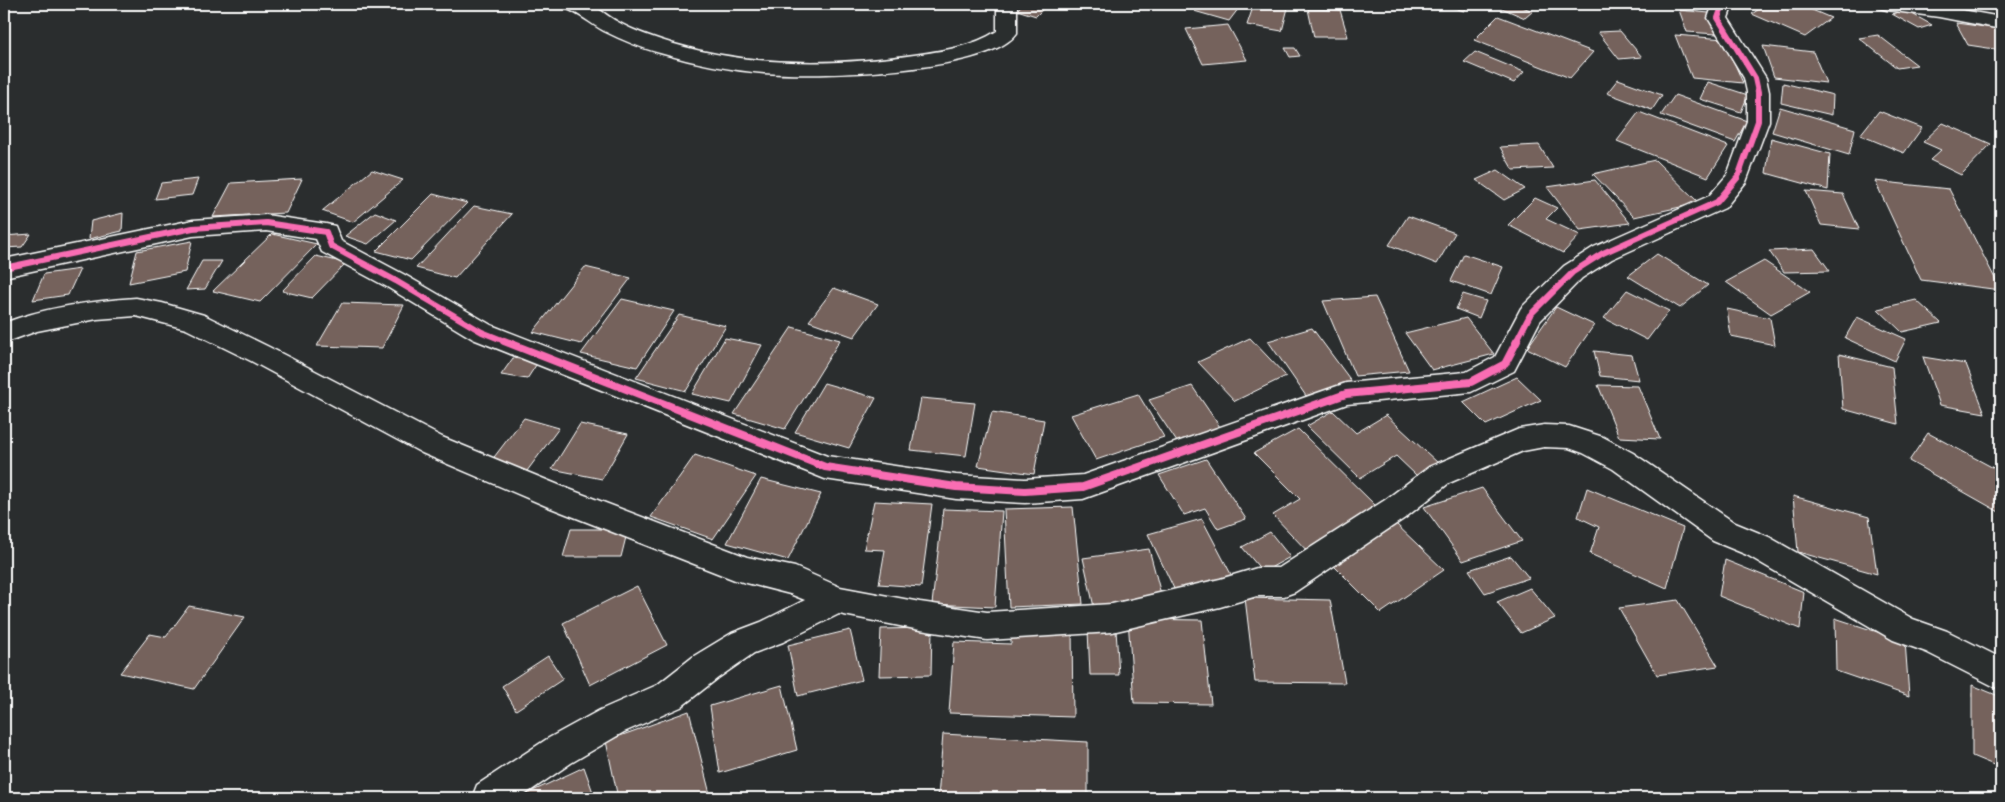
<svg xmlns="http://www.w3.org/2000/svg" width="2005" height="802" viewBox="0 0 2005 802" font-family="'Shantell Sans',sans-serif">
<rect width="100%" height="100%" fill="#2a2d2e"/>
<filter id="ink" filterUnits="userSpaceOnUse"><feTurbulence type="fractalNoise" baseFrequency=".02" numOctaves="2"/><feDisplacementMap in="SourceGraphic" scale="10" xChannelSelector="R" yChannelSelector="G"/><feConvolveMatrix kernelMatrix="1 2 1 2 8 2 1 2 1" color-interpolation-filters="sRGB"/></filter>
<g filter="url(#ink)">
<path fill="#74625c" stroke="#fff" d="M 1023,4 L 1048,4 L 1036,16 L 1017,10 Z
M 1200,4 L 1242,4 L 1229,21 L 1194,11 Z
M 1254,4 L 1289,4 L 1282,31 L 1247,25 Z
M 1441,4 L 1470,4 L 1464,11 Z
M 1500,4 L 1515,4 L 1533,11 L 1525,18 L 1497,6 Z
M 1685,4 L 1711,4 L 1709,10 Z
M 1766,4 L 1798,4 L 1831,18 L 1805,37 L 1752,14 Z
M 1308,9 L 1340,10 L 1348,37 L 1314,37 Z
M 1679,10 L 1709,13 L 1717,34 L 1687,32 Z
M 1905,10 L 1932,25 L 1919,29 L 1892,14 Z
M 1498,16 L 1593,52 L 1570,78 L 1474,40 Z
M 1956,23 L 2001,29 L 2001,50 L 1968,45 Z
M 1228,25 L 1247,60 L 1203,64 L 1186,29 Z
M 1620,31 L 1642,57 L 1619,59 L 1598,32 Z
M 1675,35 L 1724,39 L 1743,83 L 1692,78 Z
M 1878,35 L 1917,65 L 1897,68 L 1859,38 Z
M 1763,46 L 1813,52 L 1826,83 L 1774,77 Z
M 1285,48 L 1295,48 L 1300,56 L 1290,57 Z
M 1475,52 L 1524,72 L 1514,83 L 1464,62 Z
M 1618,79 L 1662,95 L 1652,110 L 1607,93 Z
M 1708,82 L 1748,95 L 1741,112 L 1700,99 Z
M 1783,83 L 1833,95 L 1832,115 L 1781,103 Z
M 1675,95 L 1747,121 L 1735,142 L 1661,115 Z
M 1780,107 L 1855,129 L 1849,155 L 1772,132 Z
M 1879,111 L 1922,128 L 1904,153 L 1860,135 Z
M 1639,112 L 1728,146 L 1708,177 L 1617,141 Z
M 1943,123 L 1991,144 L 1961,175 L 1930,160 L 1941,150 L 1923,142 Z
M 1771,138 L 1830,154 L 1828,190 L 1766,173 Z
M 1539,145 L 1553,168 L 1513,170 L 1500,147 Z
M 1655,160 L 1699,203 L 1634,217 L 1593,174 Z
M 372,170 L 403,180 L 353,222 L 322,211 Z
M 1498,170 L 1525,189 L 1504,200 L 1476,180 Z
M 198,179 L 192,195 L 155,199 L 161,183 Z
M 302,179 L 286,213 L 213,217 L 231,183 Z
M 1595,180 L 1630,223 L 1580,230 L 1547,187 Z
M 1875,181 L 1949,189 L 2001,290 L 1921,280 Z
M 1806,191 L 1843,194 L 1859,229 L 1821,225 Z
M 433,194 L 467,203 L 411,260 L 376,251 Z
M 1535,198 L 1557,208 L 1546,219 L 1580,235 L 1563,253 L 1508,225 Z
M 474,206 L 512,214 L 455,278 L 416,268 Z
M 375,212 L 396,220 L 368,244 L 345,236 Z
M 123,213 L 122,231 L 89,239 L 91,221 Z
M 1408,216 L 1455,233 L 1437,264 L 1389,245 Z
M 31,234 L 22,247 L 4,248 L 4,236 Z
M 272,234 L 317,244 L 260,302 L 213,291 Z
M 192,241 L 185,272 L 129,283 L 137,251 Z
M 1814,249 L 1830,271 L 1784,272 L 1769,251 Z
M 1464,254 L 1503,267 L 1491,295 L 1451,281 Z
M 1657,254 L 1708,285 L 1680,308 L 1628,276 Z
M 316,256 L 346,263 L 312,298 L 282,291 Z
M 202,261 L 222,261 L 205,289 L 186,290 Z
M 1764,261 L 1810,292 L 1771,314 L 1726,282 Z
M 585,267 L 631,278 L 581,344 L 533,332 Z
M 80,269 L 68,295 L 33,300 L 44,274 Z
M 834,288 L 878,304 L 854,337 L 809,321 Z
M 1627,290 L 1669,311 L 1647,340 L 1604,318 Z
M 1463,294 L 1486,301 L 1479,318 L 1456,309 Z
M 1375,297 L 1409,371 L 1355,376 L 1323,301 Z
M 622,299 L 674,311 L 637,367 L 581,354 Z
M 1916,300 L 1941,323 L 1902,332 L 1878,309 Z
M 342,303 L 404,305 L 382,348 L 317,346 Z
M 1556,307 L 1594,325 L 1565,367 L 1527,348 Z
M 1727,309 L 1770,318 L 1775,345 L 1731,336 Z
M 679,315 L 726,326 L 686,391 L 636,378 Z
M 1857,317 L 1906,339 L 1895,361 L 1845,338 Z
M 1466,318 L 1494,354 L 1432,370 L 1405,333 Z
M 792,327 L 840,340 L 785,429 L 734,414 Z
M 1312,328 L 1352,382 L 1306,396 L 1268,341 Z
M 725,338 L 762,345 L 731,403 L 692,394 Z
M 1250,338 L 1286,376 L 1235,401 L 1198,362 Z
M 1594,351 L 1632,355 L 1639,380 L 1600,376 Z
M 1839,354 L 1892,367 L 1898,424 L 1843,409 Z
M 1923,357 L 1966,364 L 1985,413 L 1940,405 Z
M 513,358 L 538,362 L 527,379 L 501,375 Z
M 1517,377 L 1541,400 L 1486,425 L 1463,402 Z
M 824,383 L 876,398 L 849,448 L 795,432 Z
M 1598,385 L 1638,386 L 1660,439 L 1619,437 Z
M 1192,386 L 1220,427 L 1177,442 L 1149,400 Z
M 1138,394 L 1164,437 L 1096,460 L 1071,415 Z
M 921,398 L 975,403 L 966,456 L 911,450 Z
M 1333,411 L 1356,433 L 1386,415 L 1438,463 L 1417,476 L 1396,456 L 1360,478 L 1307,426 Z
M 992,412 L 1044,420 L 1034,474 L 978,466 Z
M 524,418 L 559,428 L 524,475 L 488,465 Z
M 580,424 L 628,434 L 602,479 L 552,469 Z
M 1298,429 L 1381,511 L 1310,554 L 1273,515 L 1300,499 L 1254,453 Z
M 1928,433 L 2001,472 L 2001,513 L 1909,461 Z
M 695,455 L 756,476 L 713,539 L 651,517 Z
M 1206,459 L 1246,519 L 1218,529 L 1205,508 L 1184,515 L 1159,475 Z
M 761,479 L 821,494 L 788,560 L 727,543 Z
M 1482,488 L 1522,541 L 1463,561 L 1424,507 Z
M 1587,488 L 1683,528 L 1667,588 L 1590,554 L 1599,527 L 1578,517 Z
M 1793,496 L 1869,517 L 1877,574 L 1798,552 Z
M 874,501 L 932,504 L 921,587 L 879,584 L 885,550 L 864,549 Z
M 1073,507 L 1083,604 L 1009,607 L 1004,509 Z
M 943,509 L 1002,511 L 995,607 L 932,604 Z
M 1202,519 L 1233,578 L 1177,595 L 1148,534 Z
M 1395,523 L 1444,570 L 1381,613 L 1332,564 Z
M 571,529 L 628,529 L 621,557 L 563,557 Z
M 1270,532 L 1290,557 L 1263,572 L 1242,547 Z
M 1149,549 L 1162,598 L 1094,607 L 1083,558 Z
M 1511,556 L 1529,578 L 1485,593 L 1469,570 Z
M 1725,560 L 1804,592 L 1800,629 L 1719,596 Z
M 637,586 L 667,645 L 590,685 L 563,623 Z
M 1530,588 L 1555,618 L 1521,633 L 1497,602 Z
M 1245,598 L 1330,600 L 1345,683 L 1255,682 Z
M 1678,600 L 1718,666 L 1657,675 L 1619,608 Z
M 189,606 L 245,617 L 194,689 L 120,673 L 150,634 L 166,637 Z
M 1835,618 L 1905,641 L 1909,696 L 1836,671 Z
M 1128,619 L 1202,620 L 1211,704 L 1134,703 Z
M 1011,627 L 1072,629 L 1073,717 L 949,713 L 954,642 L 1011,644 Z
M 932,628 L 931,675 L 879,676 L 881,629 Z
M 850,630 L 862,680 L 798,696 L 788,645 Z
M 1088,630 L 1116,630 L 1119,675 L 1090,675 Z
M 548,656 L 563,679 L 516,710 L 502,686 Z
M 782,685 L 797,750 L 720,773 L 710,706 Z
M 1972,685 L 2001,697 L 2001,768 L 1972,756 Z
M 689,711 L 711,798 L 618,798 L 606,741 Z
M 943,734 L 1088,742 L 1088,798 L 938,798 Z
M 584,767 L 595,798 L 518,798 Z"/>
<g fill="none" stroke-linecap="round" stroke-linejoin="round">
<defs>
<path id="minor" d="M 562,4 C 570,3 581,2 589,4 C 598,7 608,17 618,22 C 635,32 655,38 674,44 C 751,67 836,66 914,55 C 943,51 972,47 997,31 L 997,4 L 1017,4 L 1017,33 C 988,74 813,77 764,73 C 729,70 694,63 660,53 C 641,48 622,40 604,31 C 591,24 579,13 565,8 Z
M 1713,4 L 1733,4 L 1728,18 L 1766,78 L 1769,92 L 1769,121 L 1746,182 L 1725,208 L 1612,259 L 1582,278 L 1540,321 L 1514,371 L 1471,392 L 1347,404 L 1083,499 L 1025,503 L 956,499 L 825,479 L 815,475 L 473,339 L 387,287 L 322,252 L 316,239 L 266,231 L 193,236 L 4,277 L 4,259 L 193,220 L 266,215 L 326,224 L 335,226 L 341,241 L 405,275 L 491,325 L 827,456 L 956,475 L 1025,479 L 1083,475 L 1346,383 L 1466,372 L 1495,357 L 1521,308 L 1564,266 L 1594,247 L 1709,196 L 1727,175 L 1747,121 L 1747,92 L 1744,78 L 1708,18 Z
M 1877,4 L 1929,4 L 2001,17 L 2001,29 L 1939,17 L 1887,10 L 1880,8 Z
M 136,298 L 162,303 L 204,315 L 269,347 L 442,437 L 566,488 L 747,557 L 795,567 L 840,587 L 920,602 L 987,612 L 1112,604 L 1220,579 L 1257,568 L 1279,568 L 1385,500 L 1429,467 L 1519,429 L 1544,425 L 1569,426 L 1603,437 L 1633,453 L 1735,523 L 1769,537 L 1913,619 L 1947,631 L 2001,658 L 2001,690 L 1926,652 L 1893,640 L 1747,555 L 1713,541 L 1613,469 L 1583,453 L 1569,448 L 1544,447 L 1523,451 L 1449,483 L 1405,518 L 1295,592 L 1284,596 L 1257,596 L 1220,607 L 1112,632 L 987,640 L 920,630 L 839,614 L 783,642 L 754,653 L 718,678 L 681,707 L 624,732 L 571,763 L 520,798 L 472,798 L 477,785 L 547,739 L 600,710 L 657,685 L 694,656 L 732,633 L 761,622 L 805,600 L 790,594 L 735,580 L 546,506 L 422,453 L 251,361 L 186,329 L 136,316 L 97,319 L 37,331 L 4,343 L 4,323 C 46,307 91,301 136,298 Z"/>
</defs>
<use href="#minor" stroke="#fff" stroke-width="3"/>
<use href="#minor" fill="#2a2d2e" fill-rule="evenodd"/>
<defs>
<path id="cycleway-far1" d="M 4,268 L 193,228 L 266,223 L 326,232 L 331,246 L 396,281 L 482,332 L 507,342
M 1516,342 L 1530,315 L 1573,272 L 1603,253 L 1717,202 L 1738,177 L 1758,121 L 1758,92 L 1755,78 L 1718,18 L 1723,4"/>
<path id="cycleway" d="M 504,341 L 825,467 L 956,487 L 1025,491 L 1083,487 L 1346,394 L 1471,382 L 1505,364 L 1517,341"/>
</defs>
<use href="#cycleway-far1" stroke="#2a2d2e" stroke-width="9"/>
<use href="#cycleway" stroke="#2a2d2e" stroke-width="11"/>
<use href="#cycleway-far1" stroke="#f96db3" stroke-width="6"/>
<use href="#cycleway" stroke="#f96db3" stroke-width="8"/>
</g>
</g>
<rect width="2005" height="802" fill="none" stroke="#2a2d2e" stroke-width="20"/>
<rect x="10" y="10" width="1985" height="782" fill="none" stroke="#fff" stroke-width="2" filter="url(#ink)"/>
</svg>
